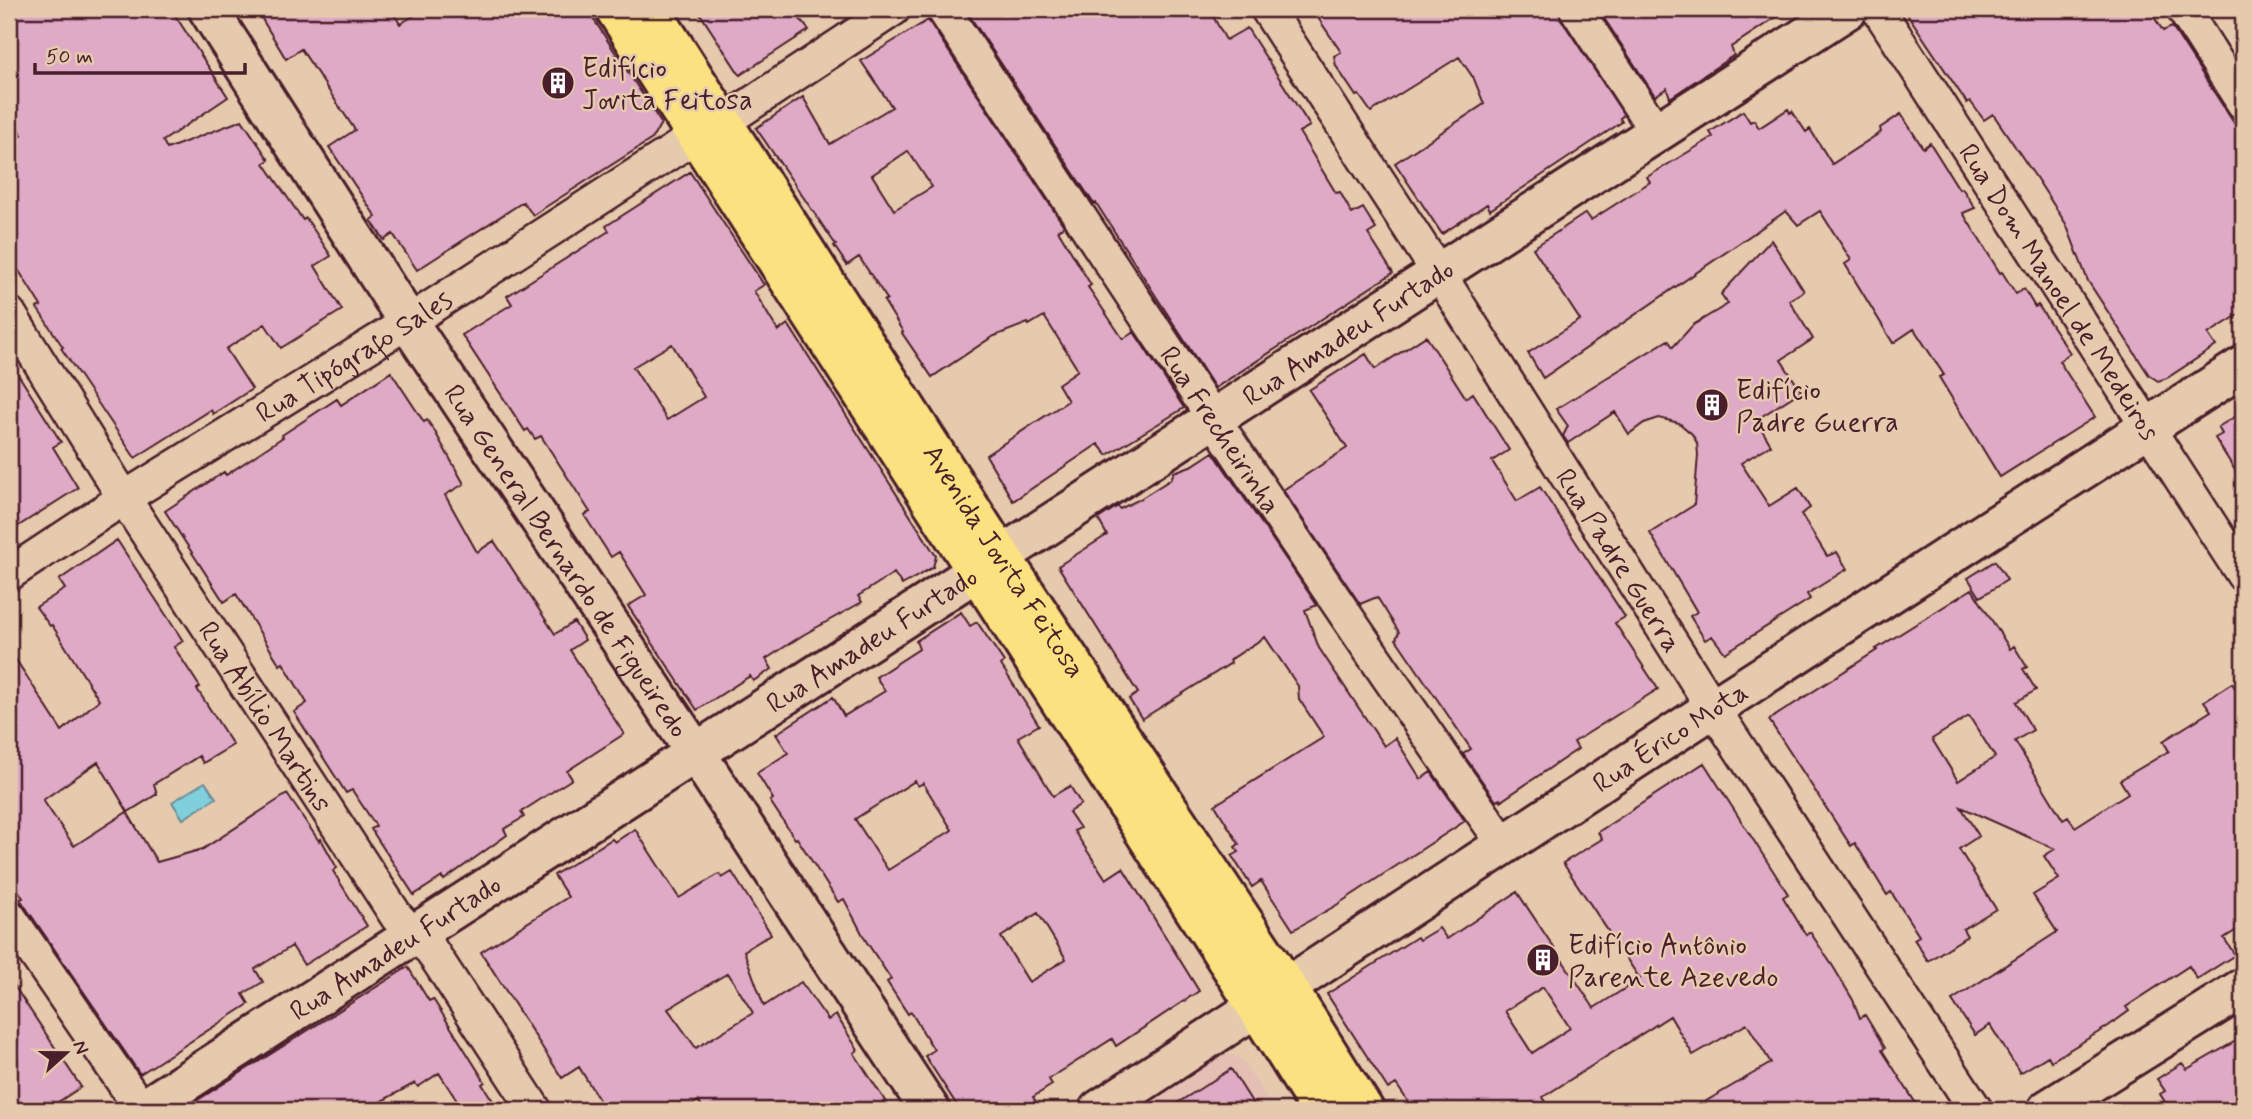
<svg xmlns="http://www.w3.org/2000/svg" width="2252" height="1119" viewBox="0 0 2252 1119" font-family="Mynerve,sans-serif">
<rect width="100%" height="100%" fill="#e6caad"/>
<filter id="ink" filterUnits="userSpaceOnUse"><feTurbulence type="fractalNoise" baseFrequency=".0143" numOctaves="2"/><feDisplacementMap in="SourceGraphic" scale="14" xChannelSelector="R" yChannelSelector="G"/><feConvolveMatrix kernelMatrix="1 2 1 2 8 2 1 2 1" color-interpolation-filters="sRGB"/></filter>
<g filter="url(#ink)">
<path fill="#e4c0b4" d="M 1224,1055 L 1232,1055 L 1242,1060 L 1275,1110 L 1138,1110 Z"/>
<path fill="#80cfdd" stroke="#6a8996" stroke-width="2" d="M 205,782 L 216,798 L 183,819 L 172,802 Z"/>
<path fill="#dfaac5" stroke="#4a1f2b" stroke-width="2" fill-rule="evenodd" d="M 9,9 L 171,9 L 228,97 L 163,141 L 167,149 L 242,120 L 269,160 L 264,163 L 303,220 L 306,218 L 331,256 L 315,266 L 342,310 L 281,348 L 265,324 L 226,349 L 252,389 L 213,414 L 211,410 L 135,458 L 61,348 L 63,347 L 37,308 L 41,306 L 9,255 L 9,143 L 22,135 L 9,112 Z
M 256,9 L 391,9 L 400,24 L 425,9 L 587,9 L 661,123 L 652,139 L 533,215 L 523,202 L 417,270 L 393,234 L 384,240 L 371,220 L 376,217 L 329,147 L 355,130 L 301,49 L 286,59 Z
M 697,9 L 792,9 L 809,30 L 740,75 Z
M 980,9 L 1209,9 L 1226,40 L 1247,28 L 1310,126 L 1299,132 L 1336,193 L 1340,192 L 1352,214 L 1363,208 L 1376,229 L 1368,234 L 1393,273 L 1215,388 L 1096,203 L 1094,204 L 969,15 Z
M 1312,9 L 1558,9 L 1561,19 L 1624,115 L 1620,118 L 1622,122 L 1490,210 L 1487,204 L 1442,234 L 1395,163 L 1484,104 L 1474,79 L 1459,57 L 1371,112 L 1359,95 L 1356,96 L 1336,66 L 1334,56 L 1341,52 Z
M 1598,9 L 1788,9 L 1731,47 L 1734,55 L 1670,98 L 1667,88 L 1655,96 Z
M 1904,9 L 2149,9 L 2163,31 L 2172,27 L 2243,137 L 2243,312 L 2208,334 L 2216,346 L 2167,378 L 2158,381 L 2149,375 L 2088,281 L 2066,224 L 2037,179 L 1993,114 L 1984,120 L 1970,101 L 1967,103 Z
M 928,20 L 1064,226 L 1058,230 L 1091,285 L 1088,287 L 1123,339 L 1134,332 L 1184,408 L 1107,455 L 1098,444 L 1013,501 L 986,455 L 1068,401 L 1058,384 L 1078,370 L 1044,316 L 1029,325 L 1028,323 L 992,337 L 932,377 L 902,333 L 903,332 L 884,301 L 887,299 L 859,257 L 847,265 L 834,246 L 836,245 L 756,128 L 803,97 L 830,144 L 892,107 L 861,61 ZM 908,151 L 932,187 L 894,210 L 872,175 Z
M 1788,109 L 1790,113 L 1792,111 L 1806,132 L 1810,129 L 1832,164 L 1881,132 L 1880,128 L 1901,114 L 1923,148 L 1930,143 L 1959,189 L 1962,188 L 1975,208 L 1963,213 L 2000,273 L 2002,272 L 2016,294 L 2024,289 L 2035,307 L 2038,305 L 2070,353 L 2059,361 L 2095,417 L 2000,477 L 1939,377 L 1944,375 L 1914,329 L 1893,343 L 1845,264 L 1851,260 L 1820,211 L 1798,225 L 1786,211 L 1543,378 L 1528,353 L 1580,320 L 1533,248 L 1586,213 L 1591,220 L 1650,182 L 1647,177 L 1713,137 L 1710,132 L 1743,111 L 1750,122 L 1754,120 L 1759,128 Z
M 690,172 L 764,285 L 754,291 L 778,331 L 788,324 L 936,556 L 933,567 L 902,585 L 894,573 L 858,596 L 862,602 L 803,635 L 766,659 L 772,669 L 753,681 L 750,676 L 697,710 L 628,606 L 646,595 L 619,552 L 611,557 L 584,515 L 590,512 L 541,436 L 535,439 L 528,429 L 525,431 L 462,335 L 512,304 L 507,296 L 609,231 L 606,226 ZM 672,344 L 704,397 L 667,420 L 633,367 Z
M 1771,240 L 1804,291 L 1789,300 L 1813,339 L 1781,360 L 1801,391 L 1756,420 L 1771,445 L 1741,463 L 1769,506 L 1798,488 L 1810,508 L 1801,514 L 1827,556 L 1837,552 L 1847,569 L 1807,594 L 1810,599 L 1725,653 L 1712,636 L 1705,640 L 1690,616 L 1697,612 L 1650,533 L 1694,505 L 1698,455 L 1697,443 L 1692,434 L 1679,423 L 1659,418 L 1644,423 L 1629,434 L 1615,412 L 1568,443 L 1563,436 L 1568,426 L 1556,409 L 1668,340 L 1673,347 L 1693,325 L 1728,304 L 1721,294 Z
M 1426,336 L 1466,398 L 1473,393 L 1509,450 L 1492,461 L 1517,501 L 1540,487 L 1625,617 L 1615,623 L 1658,689 L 1574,742 L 1578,749 L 1501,801 L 1500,799 L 1496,801 L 1463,754 L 1471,749 L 1396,639 L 1399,632 L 1377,597 L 1360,604 L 1283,490 L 1347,448 L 1309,390 L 1366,354 L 1375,369 Z
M 9,360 L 61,442 L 53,447 L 78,488 L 9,532 Z
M 391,372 L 424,422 L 427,420 L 434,430 L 464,484 L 445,495 L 477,552 L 494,541 L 555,634 L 574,622 L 585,640 L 570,650 L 624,734 L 567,771 L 572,779 L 521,812 L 524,817 L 504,829 L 507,835 L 444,880 L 442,877 L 414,895 L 371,829 L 376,826 L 352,790 L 346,793 L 294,712 L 307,703 L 283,663 L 280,665 L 236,594 L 224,602 L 165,511 L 224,472 L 226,475 L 283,437 L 282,435 L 337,399 L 341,405 Z
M 2236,416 L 2240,422 L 2243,420 L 2243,483 L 2215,438 L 2222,434 L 2218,427 Z
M 1213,452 L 1317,605 L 1305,610 L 1319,648 L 1384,746 L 1395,738 L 1421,779 L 1431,772 L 1465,821 L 1335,906 L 1293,930 L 1261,881 L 1252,887 L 1232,856 L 1239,852 L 1235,847 L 1239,844 L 1215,805 L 1324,737 L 1299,699 L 1298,686 L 1265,637 L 1230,660 L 1231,663 L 1142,719 L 1129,699 L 1138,693 L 1058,566 L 1107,535 L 1098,519 L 1118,506 L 1120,509 L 1140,499 L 1171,479 L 1174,472 L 1193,465 Z
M 117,540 L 183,641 L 174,647 L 200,687 L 197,689 L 233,745 L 203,763 L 199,756 L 154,784 L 157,794 L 128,812 L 98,762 L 43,800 L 74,846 L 127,812 L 157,862 L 203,849 L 287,794 L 319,841 L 321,839 L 337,868 L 333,871 L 367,926 L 304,965 L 292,946 L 255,969 L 263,982 L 243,994 L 249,1004 L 140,1074 L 20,899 L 23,898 L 9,876 L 9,649 L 62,731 L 99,700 L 52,625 L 50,626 L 36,607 L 65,589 L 59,580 Z
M 1995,561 L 2007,580 L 1980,597 L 1968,578 Z
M 1972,589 L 2010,649 L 2014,646 L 2027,667 L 2023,669 L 2036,690 L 2016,702 L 2033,730 L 2015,741 L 2063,820 L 2068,817 L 2075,827 L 2128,793 L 2120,780 L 2169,751 L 2163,741 L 2211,711 L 2204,701 L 2232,683 L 2243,701 L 2243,926 L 2224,938 L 2235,955 L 2197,979 L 2189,966 L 2126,1007 L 2129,1011 L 2107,1027 L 2051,1061 L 2048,1056 L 2020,1073 L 1990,1025 L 1975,1035 L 1952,1000 L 2057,932 L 2033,895 L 2059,879 L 2044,856 L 2055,849 L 1961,807 L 1979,836 L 1959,849 L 1996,909 L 1963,929 L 1967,936 L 1928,961 L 1914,939 L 1919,936 L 1891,892 L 1887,895 L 1855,843 L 1851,846 L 1769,720 L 1877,650 L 1876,649 ZM 1969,716 L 1995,757 L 1958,781 L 1932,739 Z
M 961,612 L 970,626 L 977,622 L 1004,662 L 1001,665 L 1039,725 L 1018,737 L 1053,796 L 1070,786 L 1081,804 L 1069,812 L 1080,828 L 1074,831 L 1106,879 L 1123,868 L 1199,991 L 1116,1046 L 1112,1039 L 1049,1079 L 1052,1085 L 1033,1097 L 1042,1110 L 960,1110 L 925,1056 L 934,1050 L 911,1012 L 908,1014 L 887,982 L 891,979 L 866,941 L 844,899 L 838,902 L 797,838 L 795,839 L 770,801 L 773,799 L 757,773 L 788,753 L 776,734 L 833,697 L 844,716 L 885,691 L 876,677 L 919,649 L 916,641 ZM 915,781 L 918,786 L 923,783 L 952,830 L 888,870 L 855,819 ZM 1038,913 L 1066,959 L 1029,982 L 1001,937 Z
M 1704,763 L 1788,894 L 1783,897 L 1806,935 L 1810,932 L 1834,968 L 1853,1000 L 1860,1018 L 1865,1015 L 1885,1048 L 1882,1050 L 1920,1110 L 1691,1110 L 1771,1063 L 1747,1024 L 1693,1055 L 1670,1016 L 1543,1097 L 1551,1110 L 1414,1110 L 1396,1084 L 1388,1089 L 1327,994 L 1417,937 L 1419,940 L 1439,928 L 1447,939 L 1517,892 L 1594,1008 L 1640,979 L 1563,863 L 1602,839 L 1598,832 ZM 1543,987 L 1570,1028 L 1532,1053 L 1505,1011 Z
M 635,829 L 679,898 L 719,874 L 722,878 L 732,872 L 771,934 L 744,951 L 764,1006 L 801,982 L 828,1020 L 836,1015 L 858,1050 L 854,1053 L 891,1110 L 705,1110 L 698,1101 L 684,1110 L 605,1110 L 579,1067 L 562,1078 L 481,952 L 568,897 L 554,875 L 612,839 L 615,842 ZM 728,973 L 753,1013 L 696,1048 L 668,1009 Z
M 408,967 L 429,1001 L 433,999 L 485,1082 L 482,1084 L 499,1110 L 463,1110 L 439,1073 L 418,1087 L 415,1083 L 365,1110 L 182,1110 Z
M 9,978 L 81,1087 L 46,1110 L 9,1110 Z
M 2243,1037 L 2243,1110 L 2170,1110 L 2160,1094 L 2165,1091 L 2157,1079 L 2182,1063 L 2187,1069 Z
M 1231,1069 L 1257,1110 L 1166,1110 L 1198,1090 Z"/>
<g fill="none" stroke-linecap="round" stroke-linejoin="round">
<defs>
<g id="street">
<path id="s1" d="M 943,9 C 1128,290 1312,571 1505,846"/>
<path id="s2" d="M 1267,9 L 1438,272 L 1713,708 L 1976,1110"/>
<path d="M 1576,9 L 1657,133"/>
<path id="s3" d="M 1878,9 L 2243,575"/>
<path d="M 2183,9 L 2243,103"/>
<path d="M 722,123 L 894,9"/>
<path id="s4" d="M 9,313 L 124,498 L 397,917 L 414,935 L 431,950 L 535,1110"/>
<path id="s5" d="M 9,574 L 124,498 L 408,322 L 696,136"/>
<path d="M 9,916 L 142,1110"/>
</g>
<g id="secondary">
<path id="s6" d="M 208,9 L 408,322 L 709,773 L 930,1110"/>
<path id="s7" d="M 142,1110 L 1848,9"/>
<path id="s8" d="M 1099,1110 L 1713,708 L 2243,366"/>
<path d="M 2047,1110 L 2243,988"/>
</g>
<g id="primary">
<path d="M 615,9 L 1234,971 L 1321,1110"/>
<path id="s9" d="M 650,9 L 1001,556 L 1288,989 L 1364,1110"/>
</g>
</defs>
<use href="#street" stroke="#4a1f2b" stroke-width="37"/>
<use href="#secondary" stroke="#4a1f2b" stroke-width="44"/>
<use href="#primary" stroke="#4a1f2b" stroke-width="44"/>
<use href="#street" stroke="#e6caad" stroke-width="32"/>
<use href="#secondary" stroke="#e6caad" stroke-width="38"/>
<use href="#primary" stroke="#fbe180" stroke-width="38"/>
</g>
</g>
<defs>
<symbol id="building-disc" viewBox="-11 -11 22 22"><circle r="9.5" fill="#4a1f2b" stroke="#e6caad"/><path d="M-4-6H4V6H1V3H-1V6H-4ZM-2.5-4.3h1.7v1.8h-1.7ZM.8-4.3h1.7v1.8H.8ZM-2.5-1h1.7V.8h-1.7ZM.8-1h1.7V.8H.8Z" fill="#fff"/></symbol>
</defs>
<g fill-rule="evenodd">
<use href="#building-disc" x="539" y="64" width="38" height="38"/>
<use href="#building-disc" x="1693" y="386" width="38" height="38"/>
<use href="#building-disc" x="1524" y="941" width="38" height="38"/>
</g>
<g text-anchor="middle" stroke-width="5" stroke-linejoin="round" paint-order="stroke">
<g font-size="28" fill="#4a1f2b" stroke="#e6caad" text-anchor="start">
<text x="582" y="77">Edifício<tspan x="582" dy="32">Jovita Feitosa</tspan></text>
<text x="1736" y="399">Edifício<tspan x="1736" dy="32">Padre Guerra</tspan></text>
<text x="1568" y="954">Edifício Antônio<tspan x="1568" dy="32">Parente Azevedo</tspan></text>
</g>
<g font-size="28" fill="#4a1f2b" stroke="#e6caad">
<text dy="10" stroke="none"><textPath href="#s3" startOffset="336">Rua Dom Manoel de Medeiros</textPath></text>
<text dy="10" stroke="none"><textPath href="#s7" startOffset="1435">Rua Amadeu Furtado</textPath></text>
<text dy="10" stroke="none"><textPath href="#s5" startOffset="408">Rua Tipógrafo Sales</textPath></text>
<text dy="10" stroke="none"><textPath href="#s1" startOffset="504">Rua Frecheirinha</textPath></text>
<text dy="10" stroke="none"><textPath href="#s2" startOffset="654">Rua Padre Guerra</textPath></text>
<text dy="10" stroke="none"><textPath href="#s6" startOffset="658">Rua General Bernardo de Figueiredo</textPath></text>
<text dy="10" stroke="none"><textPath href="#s9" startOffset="656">Avenida Jovita Feitosa</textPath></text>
<text dy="10" stroke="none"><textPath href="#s7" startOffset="868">Rua Amadeu Furtado</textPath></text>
<text dy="10" stroke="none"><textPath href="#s4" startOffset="478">Rua Abílio Martins</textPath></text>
<text dy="10" stroke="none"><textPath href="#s8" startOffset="682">Rua Érico Mota</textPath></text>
<text dy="10" stroke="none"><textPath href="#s7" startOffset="301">Rua Amadeu Furtado</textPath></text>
</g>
</g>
<rect width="2252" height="1119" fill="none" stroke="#e6caad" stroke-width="35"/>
<rect x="18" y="18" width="2217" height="1084" fill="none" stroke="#4a1f2b" stroke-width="2.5" filter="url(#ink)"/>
<g transform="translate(66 1053) rotate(69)" stroke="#e6caad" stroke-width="5" paint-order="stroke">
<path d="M0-5L12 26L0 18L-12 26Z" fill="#4a1f2b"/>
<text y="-10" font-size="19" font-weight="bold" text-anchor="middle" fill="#4a1f2b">N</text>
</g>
<path d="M35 63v10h210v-10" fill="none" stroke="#4a1f2b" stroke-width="3.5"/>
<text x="46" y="63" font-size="21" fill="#4a1f2b" stroke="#e6caad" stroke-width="5" paint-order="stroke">50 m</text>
</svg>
